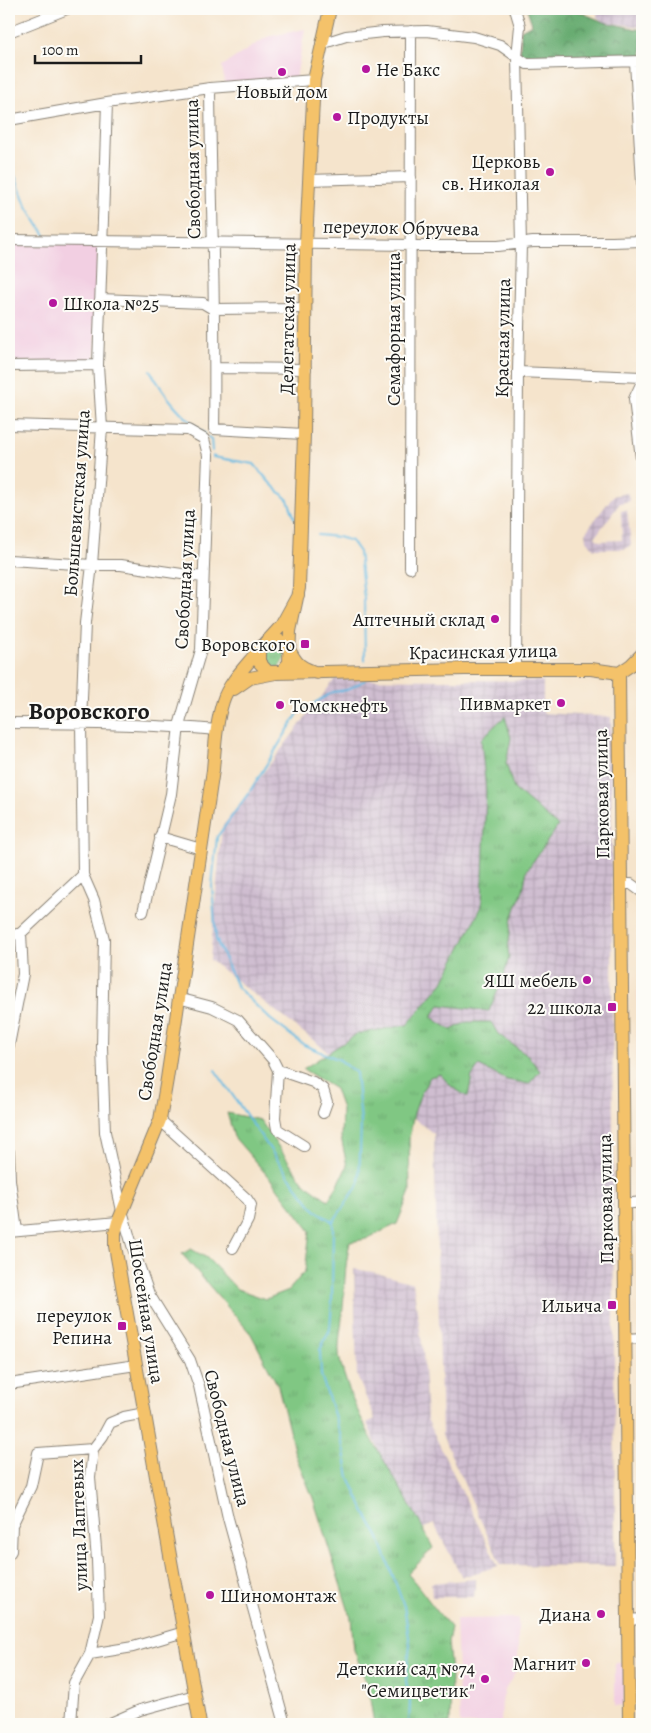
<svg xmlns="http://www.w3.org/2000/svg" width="651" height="1733" viewBox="0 0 651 1733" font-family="Alegreya,serif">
<defs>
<pattern id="industrial-grid" width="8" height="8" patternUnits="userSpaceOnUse" patternTransform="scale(1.25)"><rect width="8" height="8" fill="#cfbdd0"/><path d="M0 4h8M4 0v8" fill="none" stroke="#b1a2b2"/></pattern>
<pattern id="grass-tufts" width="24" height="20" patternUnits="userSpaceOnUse" patternTransform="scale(1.25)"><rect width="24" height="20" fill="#80c783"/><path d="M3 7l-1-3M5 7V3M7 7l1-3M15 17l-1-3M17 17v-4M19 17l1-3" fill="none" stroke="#6eaa71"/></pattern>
<pattern id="forest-crowns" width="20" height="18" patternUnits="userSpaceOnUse" patternTransform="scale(1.25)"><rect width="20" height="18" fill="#68ac71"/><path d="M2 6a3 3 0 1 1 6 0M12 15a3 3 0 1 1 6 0" fill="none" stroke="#558b5c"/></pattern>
</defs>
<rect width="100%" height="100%" fill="#fdfcf7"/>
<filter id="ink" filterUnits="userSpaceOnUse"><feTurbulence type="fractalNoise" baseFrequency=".02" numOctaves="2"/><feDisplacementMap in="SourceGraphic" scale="10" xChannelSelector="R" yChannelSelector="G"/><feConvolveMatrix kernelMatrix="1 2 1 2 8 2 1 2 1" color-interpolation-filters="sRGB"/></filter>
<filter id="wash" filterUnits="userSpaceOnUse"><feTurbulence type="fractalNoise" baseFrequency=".0096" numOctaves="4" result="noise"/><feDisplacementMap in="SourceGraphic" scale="20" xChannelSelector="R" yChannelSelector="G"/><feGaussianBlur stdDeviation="1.12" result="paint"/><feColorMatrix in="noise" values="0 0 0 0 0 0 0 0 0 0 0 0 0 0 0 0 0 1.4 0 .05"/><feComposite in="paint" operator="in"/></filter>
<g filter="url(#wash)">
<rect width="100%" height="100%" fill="#f5e4cc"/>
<path fill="#f2cfe2" d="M 305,29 L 296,78 L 225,84 L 222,66 L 267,37 Z
M 9,243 L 99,244 L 95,362 L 9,362 Z
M 642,984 L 642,1197 L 635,1198 L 638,985 Z
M 518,1618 L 518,1668 L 505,1690 L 502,1701 L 501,1724 L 460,1724 L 456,1619 Z
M 615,1663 L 625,1663 L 624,1704 L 622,1705 L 615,1706 Z"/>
<path fill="url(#industrial-grid)" d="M 598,9 L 642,9 L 642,27 L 604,22 L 597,17 Z
M 627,493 L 630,501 L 620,503 L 595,537 L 599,541 L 622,540 L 621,511 L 627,510 L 631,545 L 625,549 L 594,549 L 586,539 L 585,533 L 613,496 Z
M 335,679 L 543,681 L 543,713 L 611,717 L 615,1566 L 501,1565 L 442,1435 L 434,1134 L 210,960 L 222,827 Z
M 354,1269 L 373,1272 L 413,1283 L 423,1351 L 427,1419 L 498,1566 L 462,1577 L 434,1524 L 422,1529 L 389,1474 L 367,1423 L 375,1419 L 357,1376 Z
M 476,1579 L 474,1597 L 432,1597 L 431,1583 Z"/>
<path fill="url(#grass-tufts)" stroke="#4e7250" d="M 277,645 L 283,650 L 285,657 L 279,667 L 268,666 L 263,653 L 267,647 Z
M 505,716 L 511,738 L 506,763 L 514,789 L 558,826 L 527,870 L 523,890 L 512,918 L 508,948 L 509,957 L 504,976 L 489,1011 L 440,1005 L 431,1017 L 451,1030 L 467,1022 L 491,1022 L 498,1034 L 528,1056 L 540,1071 L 529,1084 L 507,1080 L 479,1066 L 472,1076 L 468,1097 L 452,1087 L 440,1074 L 430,1077 L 421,1093 L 414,1113 L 409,1139 L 410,1192 L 397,1224 L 366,1239 L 350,1242 C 344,1268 345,1292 342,1318 C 341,1331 337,1346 340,1360 C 356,1428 403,1485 433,1548 L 408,1574 C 423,1591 435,1611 451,1627 L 448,1642 L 451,1673 L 450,1724 L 374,1724 L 368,1687 L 354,1650 L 351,1618 L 313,1498 L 295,1454 L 278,1386 L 251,1334 L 182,1254 L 191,1249 L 207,1258 L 237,1289 L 266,1299 L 289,1290 L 305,1271 L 310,1231 L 272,1181 L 234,1137 L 227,1113 L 260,1120 L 303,1182 L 328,1200 L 338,1185 L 347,1166 L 341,1137 L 342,1109 L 335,1089 L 303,1069 L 357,1034 L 407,1025 L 443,982 L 482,906 L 486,791 L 481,739 Z"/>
<path fill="url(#forest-crowns)" stroke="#426446" d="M 527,9 L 573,9 L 604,22 L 642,30 L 642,56 L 520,55 L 521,30 L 532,24 Z"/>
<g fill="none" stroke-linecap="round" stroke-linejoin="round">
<path stroke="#66bbe3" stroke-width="2" d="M 9,160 L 26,205 L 45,235
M 150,370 C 166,398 180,414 205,434
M 208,437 L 211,439 L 212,451
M 213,456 L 213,457 L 254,464 L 270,483 L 288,500 L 295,519
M 318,535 L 338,537 L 351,541 L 359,552 L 364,598 L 365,660
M 215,1070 L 288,1175 L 315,1210 L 333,1222 L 332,1302 L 330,1329 L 320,1350 L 321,1375 L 340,1433 L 349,1477 L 362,1507 L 379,1538 L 404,1606 L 410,1644 L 406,1681 L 410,1702 L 409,1724
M 333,1222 L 359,1184 L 361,1121 L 356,1073 L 340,1060 L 304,1045 L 270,1019 L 237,987 L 216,939 L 212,886 L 217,837 L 250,791 L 299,712 L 333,692 L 347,690 L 365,680"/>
</g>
</g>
<g filter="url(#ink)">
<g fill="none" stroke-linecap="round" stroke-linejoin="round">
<defs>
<path id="minor" d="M 515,9 L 520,26 L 517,57 L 521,245 L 518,372 L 516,669
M 9,32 L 67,9
M 321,44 L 346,36 L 383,32 L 427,31 L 474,37 L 500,45 L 527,64 L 642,61
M 635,62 L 642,183
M 210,88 C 211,202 216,316 214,429 L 304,434
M 107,103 L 98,365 L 102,428 L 92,565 L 85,623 L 81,723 L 83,875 L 94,900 L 104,939 L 102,1047 L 105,1132 L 122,1211 L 132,1245 L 149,1294 L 190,1360 L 199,1386 L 228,1518 L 285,1724
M 9,120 L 107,103 L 210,88 L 314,80
M 309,180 L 411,177
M 9,240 L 498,246 L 533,242 L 612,242 L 642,241
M 100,299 L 203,303 L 213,309 L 306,308
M 9,366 L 98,365
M 215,368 L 306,369
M 518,372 L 642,377
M 642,382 L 634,399 L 642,467
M 9,425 L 188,430 L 204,439 L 208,455 L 201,650 L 179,726 L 171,794 L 143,912
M 9,560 L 92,565 L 121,565 L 202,577
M 410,568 L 411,31
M 9,723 C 78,723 148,724 217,730
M 160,837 L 201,849
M 621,884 L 631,884 L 642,892
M 9,936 L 21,933 L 83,875
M 178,998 L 212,1007 L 238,1020 L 273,1060 L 278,1070 L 275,1118 L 277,1129 L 304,1146
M 9,1045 L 23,974 L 21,933
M 278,1070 L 313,1082 L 323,1089 L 327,1102 L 323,1113
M 160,1120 L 247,1199 L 251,1205 L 248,1220 L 233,1248
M 9,1152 L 10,1180 L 17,1231
M 624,1204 L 642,1202
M 9,1232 L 118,1222
M 625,1339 L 642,1338
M 9,1384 L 136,1365
M 93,1449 L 103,1436 L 110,1423 L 124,1417 L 145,1413
M 9,1554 L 11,1551 L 12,1525 L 31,1486 L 38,1453 L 93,1449 L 90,1477 L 97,1560 L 99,1615 L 90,1654 L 74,1683 L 71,1724
M 627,1620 L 642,1619
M 90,1654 L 133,1647 L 184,1632
M 108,1724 L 140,1710 L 195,1695"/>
<path id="major" d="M 298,595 L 281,626 L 259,650 L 259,662 L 268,672 L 281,672 L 289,663 L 290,631 L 299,588 L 304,434 L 306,243 L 314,80 L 330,9
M 619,673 L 629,1724
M 234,689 L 250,678 L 276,673 L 465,669 L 591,669 L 619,673 L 631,665 L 642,654
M 200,1724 L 115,1246 L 115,1233 L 118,1222 L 160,1120 L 167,1079 L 213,770 C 215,747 216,723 223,701 C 228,685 242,670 253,657 C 259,650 265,639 277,640 C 288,642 290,654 297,662 C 302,668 309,670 317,673"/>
</defs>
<use href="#minor" stroke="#888074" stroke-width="12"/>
<use href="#major" stroke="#888074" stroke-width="14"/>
<use href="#minor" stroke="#fff" stroke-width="10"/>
<use href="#major" stroke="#f4c26a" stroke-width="12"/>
</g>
</g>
<g fill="#b5179e" stroke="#fdfcf7" stroke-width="2">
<circle cx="366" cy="69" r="5"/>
<circle cx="282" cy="72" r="5"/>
<circle cx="337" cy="117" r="5"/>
<circle cx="550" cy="172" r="5"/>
<circle cx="53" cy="303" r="5"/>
<circle cx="495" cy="619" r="5"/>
<rect x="300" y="639" width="10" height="10" rx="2.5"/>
<circle cx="561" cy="703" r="5"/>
<circle cx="280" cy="705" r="5"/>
<circle cx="587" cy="980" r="5"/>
<rect x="607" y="1002" width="10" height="10" rx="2.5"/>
<rect x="607" y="1300" width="10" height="10" rx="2.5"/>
<rect x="117" y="1321" width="10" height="10" rx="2.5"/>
<circle cx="210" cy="1595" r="5"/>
<circle cx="601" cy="1614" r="5"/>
<circle cx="586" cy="1663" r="5"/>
<circle cx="485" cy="1679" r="5"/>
</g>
<g text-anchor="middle" stroke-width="4" stroke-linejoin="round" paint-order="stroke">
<g font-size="19" fill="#1c1c1c" stroke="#fdfcf7" text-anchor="end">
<text x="376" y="76" text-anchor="start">Не Бакс</text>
<text x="282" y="98" text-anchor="middle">Новый дом</text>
<text x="347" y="124" text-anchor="start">Продукты</text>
<text x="540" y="168">Церковь<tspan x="540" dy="22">св. Николая</tspan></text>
<text x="63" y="310" text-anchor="start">Школа №25</text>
<text x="485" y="626">Аптечный склад</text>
<text x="295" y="651">Воровского</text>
<text x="551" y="710">Пивмаркет</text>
<text x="290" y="712" text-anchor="start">Томскнефть</text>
<text x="577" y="987">ЯШ мебель</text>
<text x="602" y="1014">22 школа</text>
<text x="602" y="1312">Ильича</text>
<text x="112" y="1322">переулок<tspan x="112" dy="22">Репина</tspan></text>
<text x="220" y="1602" text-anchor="start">Шиномонтаж</text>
<text x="591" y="1621">Диана</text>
<text x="576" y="1670">Магнит</text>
<text x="475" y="1675">Детский сад №74<tspan x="475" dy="22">"Семицветик"</tspan></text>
</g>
<g font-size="19" fill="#1c1c1c" stroke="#fdfcf7">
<text transform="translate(192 169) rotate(-91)" y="7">Свободная улица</text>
<text transform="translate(401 227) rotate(1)" y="7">переулок Обручева</text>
<text transform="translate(287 319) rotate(-89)" y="7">Делегатская улица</text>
<text transform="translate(393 329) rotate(-90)" y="7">Семафорная улица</text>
<text transform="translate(502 338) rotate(-89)" y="7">Красная улица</text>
<text transform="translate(76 503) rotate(-86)" y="7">Большевистская улица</text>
<text transform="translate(184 579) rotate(-87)" y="7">Свободная улица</text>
<text transform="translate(483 651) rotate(-1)" y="7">Красинская улица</text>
<text transform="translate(601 794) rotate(-91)" y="7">Парковая улица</text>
<text transform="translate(154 1031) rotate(-81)" y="7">Свободная улица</text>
<text transform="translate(605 1199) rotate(-91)" y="7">Парковая улица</text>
<text transform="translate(147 1311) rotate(81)" y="7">Шоссейная улица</text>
<text transform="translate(228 1438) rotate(76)" y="7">Свободная улица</text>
<text transform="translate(78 1525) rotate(-92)" y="7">улица Лаптевых</text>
</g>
<g font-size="24" font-weight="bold" fill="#1c1c1c" stroke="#fdfcf7">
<text x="89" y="719">Воровского</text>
</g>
</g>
<rect width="651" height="1733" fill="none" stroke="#fdfcf7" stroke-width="30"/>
<path d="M35 55v8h106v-8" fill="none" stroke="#1c1c1c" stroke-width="2.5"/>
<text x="42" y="55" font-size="15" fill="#1c1c1c" stroke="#fdfcf7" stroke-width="4" paint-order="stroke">100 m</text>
</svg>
